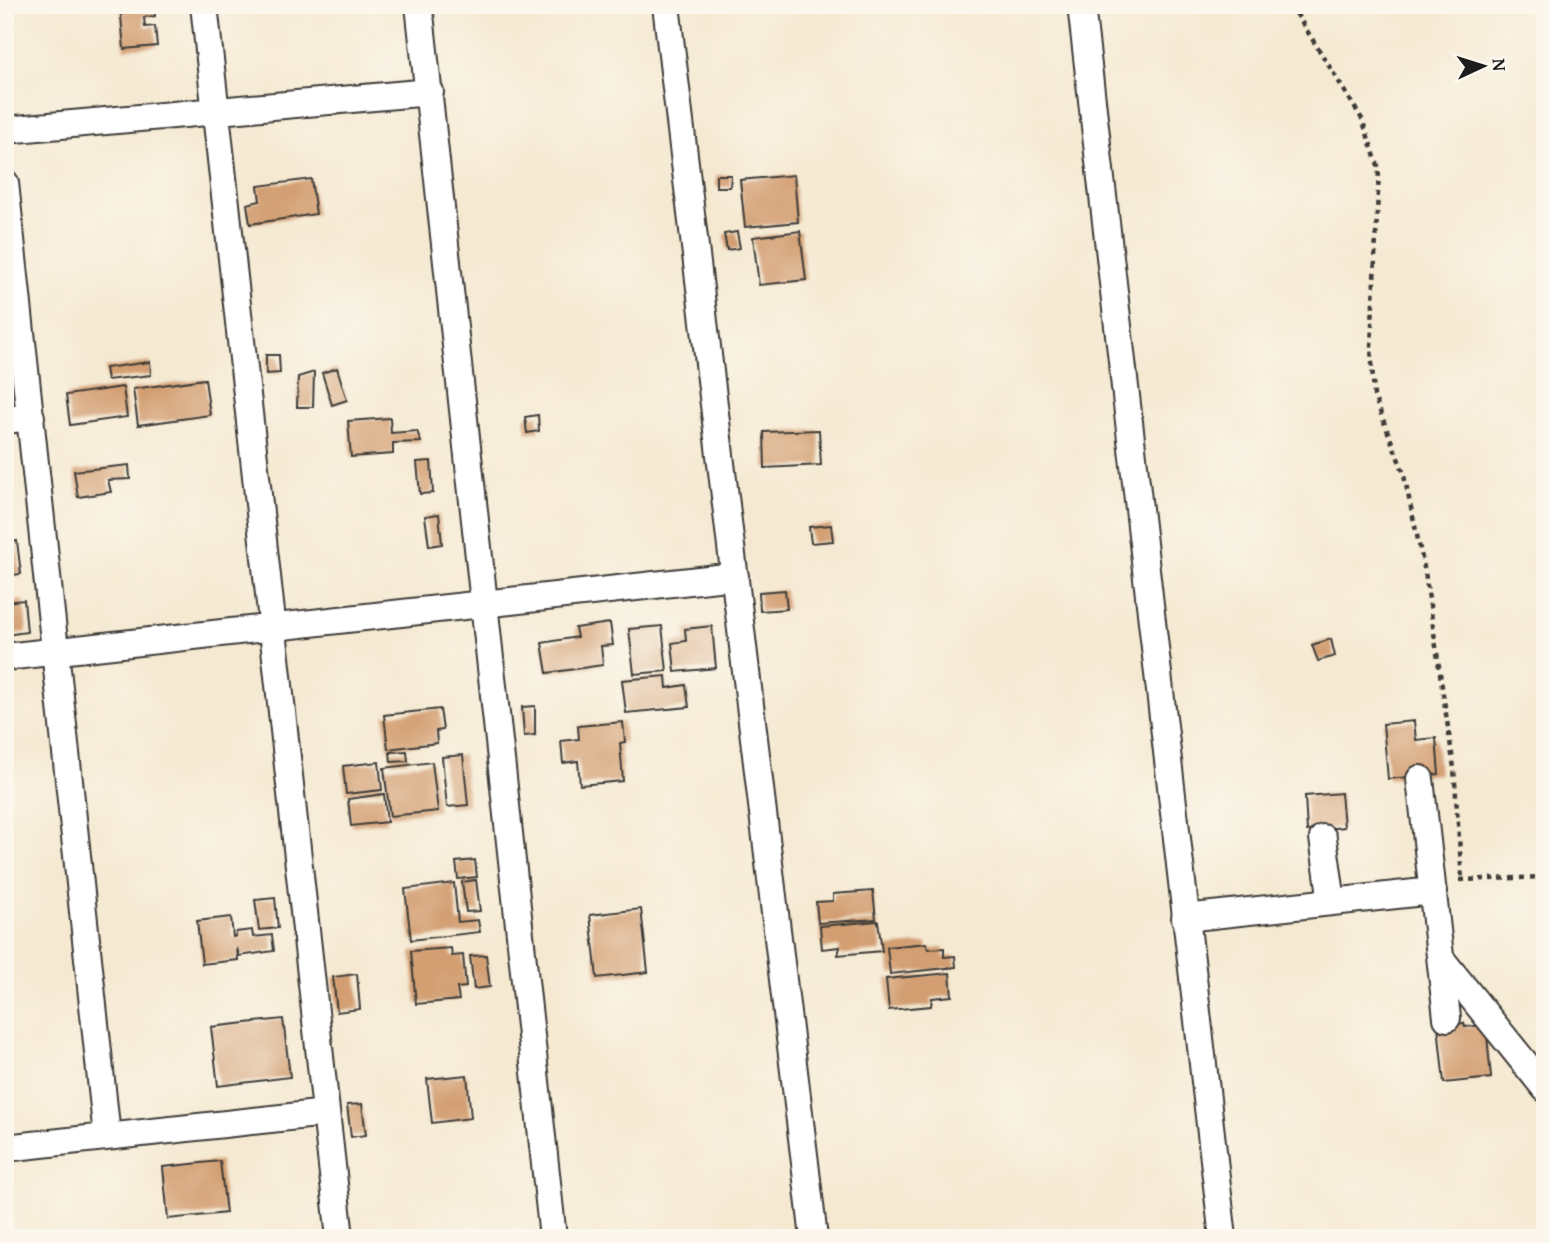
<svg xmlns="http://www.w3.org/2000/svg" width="1550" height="1243" viewBox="0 0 1550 1243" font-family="'Gentium Book Plus',serif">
<rect width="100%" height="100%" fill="#fbf7ec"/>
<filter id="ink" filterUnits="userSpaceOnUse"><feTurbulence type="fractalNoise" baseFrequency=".0143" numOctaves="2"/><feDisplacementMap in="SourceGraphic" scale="14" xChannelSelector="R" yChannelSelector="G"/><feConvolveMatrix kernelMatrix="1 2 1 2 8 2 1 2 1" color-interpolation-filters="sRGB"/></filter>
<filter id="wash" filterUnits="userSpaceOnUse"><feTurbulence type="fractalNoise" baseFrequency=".00686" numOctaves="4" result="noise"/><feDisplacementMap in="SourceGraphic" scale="28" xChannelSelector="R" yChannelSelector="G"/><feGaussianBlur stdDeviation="1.57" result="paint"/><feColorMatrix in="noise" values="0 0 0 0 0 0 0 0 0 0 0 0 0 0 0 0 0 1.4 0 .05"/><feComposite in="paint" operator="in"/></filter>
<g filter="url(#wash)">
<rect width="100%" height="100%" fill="#f5e9d2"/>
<g id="blocks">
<path fill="#d39f72" d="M 120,5 L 154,5 L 155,16 L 144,17 L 145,27 L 155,26 L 157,46 L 124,49 Z
M 716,175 L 731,175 L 730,187 L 716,187 Z
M 794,175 L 798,222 L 745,227 L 740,180 Z
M 311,179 L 316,214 L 250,224 L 247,204 L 260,201 L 258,186 Z
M 800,231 L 806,280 L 759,285 L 753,237 Z
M 737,232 L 740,248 L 727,250 L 724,234 Z
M 266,355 L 279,355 L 280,373 L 266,374 Z
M 150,362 L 151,375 L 107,380 L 105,368 Z
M 337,368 L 347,400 L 332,405 L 322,373 Z
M 314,372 L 313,407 L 297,407 L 298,377 Z
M 205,379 L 210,415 L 138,425 L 133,389 Z
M 123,387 L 127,417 L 70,425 L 66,395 Z
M 538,415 L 539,431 L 527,433 L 525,417 Z
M 390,418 L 391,433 L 417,431 L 421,442 L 393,443 L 393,454 L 351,457 L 348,421 Z
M 819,430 L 821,465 L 765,468 L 764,432 Z
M 431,461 L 433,493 L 420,494 L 417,462 Z
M 129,465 L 130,479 L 108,480 L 111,492 L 78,497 L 74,471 Z
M 439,514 L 442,544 L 429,546 L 425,516 Z
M 831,525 L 833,541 L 811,543 L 809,527 Z
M 17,541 L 21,574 L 5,576 L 5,543 Z
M 785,590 L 787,609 L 760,611 L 759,592 Z
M 24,600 L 27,632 L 5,635 L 5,602 Z
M 610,623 L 613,645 L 601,646 L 603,665 L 547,673 L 542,643 L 577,637 L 575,628 Z
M 662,626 L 667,671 L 634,674 L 629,629 Z
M 712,626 L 716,668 L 675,672 L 672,643 L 686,641 L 685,629 Z
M 1331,639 L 1335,656 L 1318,661 L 1312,645 Z
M 666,676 L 667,688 L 686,685 L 689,707 L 626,713 L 622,680 Z
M 535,706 L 535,735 L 524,736 L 522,707 Z
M 440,709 L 443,730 L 436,731 L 437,743 L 388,749 L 384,715 Z
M 1414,721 L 1416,740 L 1436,738 L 1439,774 L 1388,779 L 1383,724 Z
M 623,722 L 625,742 L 620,743 L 623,781 L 580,785 L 578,761 L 563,763 L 561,741 L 579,739 L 578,726 Z
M 407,751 L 408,761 L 391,762 L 390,752 Z
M 463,755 L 468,805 L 447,807 L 442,757 Z
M 379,762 L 382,790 L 346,794 L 343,766 Z
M 432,762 L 438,811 L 390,816 L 384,768 Z
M 1341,793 L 1344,827 L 1307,831 L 1305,796 Z
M 384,794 L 387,822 L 351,826 L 348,799 Z
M 475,860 L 477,877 L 458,879 L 456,862 Z
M 476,880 L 480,911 L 466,912 L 462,882 Z
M 454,883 L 458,922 L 478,920 L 480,932 L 411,940 L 405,889 Z
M 873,891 L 876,919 L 818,923 L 816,902 L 833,901 L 833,894 Z
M 275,898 L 278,928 L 259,930 L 255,900 Z
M 641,909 L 648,972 L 597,978 L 590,915 Z
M 231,917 L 233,937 L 236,936 L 236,932 L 252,930 L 253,937 L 272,935 L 274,951 L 239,956 L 237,948 L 238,960 L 202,964 L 197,921 Z
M 878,921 L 882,951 L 838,955 L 840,947 L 822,949 L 820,926 Z
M 927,943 L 928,949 L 944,948 L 944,957 L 955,956 L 956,967 L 890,974 L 887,947 Z
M 451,948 L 452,956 L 463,955 L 466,987 L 457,988 L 459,1000 L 416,1004 L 411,951 Z
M 486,955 L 490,987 L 474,989 L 470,956 Z
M 950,973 L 952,996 L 932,998 L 931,1006 L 889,1010 L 886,979 Z
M 357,974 L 360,1009 L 337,1012 L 333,977 Z
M 283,1019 L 290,1077 L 218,1086 L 211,1027 Z
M 1464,1023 L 1465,1027 L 1486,1025 L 1491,1078 L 1444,1083 L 1438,1026 Z
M 467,1075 L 471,1118 L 432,1123 L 427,1079 Z
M 362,1104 L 366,1135 L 351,1137 L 347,1105 Z
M 220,1161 L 226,1213 L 168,1219 L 163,1167 Z"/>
</g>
</g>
<g filter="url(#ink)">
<use href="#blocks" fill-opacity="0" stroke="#3d3b37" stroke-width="2"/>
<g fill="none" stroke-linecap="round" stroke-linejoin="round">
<defs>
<path id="minor" d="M 204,5 L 340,1238
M 419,5 L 553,1238
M 666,5 L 814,1238
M 1081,5 L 1223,1238
M 5,130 L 430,92
M 5,183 L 107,1136
M 5,420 L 31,417
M 5,657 L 735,576
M 1420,779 L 1447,1018
M 1323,838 L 1332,902
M 1185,918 L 1433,891
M 1441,959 L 1545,1088
M 5,1148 L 326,1113"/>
</defs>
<use href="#minor" stroke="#3d3b37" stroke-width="30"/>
<path stroke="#3d3b37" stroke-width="4.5" stroke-dasharray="5 5" stroke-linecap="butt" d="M 1291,5 L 1362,119 L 1379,169 L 1371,347 L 1374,396 L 1403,471 L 1425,572 L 1454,768 L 1462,880
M 1460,880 L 1545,877"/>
<use href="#minor" stroke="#fff" stroke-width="26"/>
</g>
</g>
<rect width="1550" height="1243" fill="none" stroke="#fbf7ec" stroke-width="28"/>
<g transform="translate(1483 66) rotate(86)" stroke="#fbf7ec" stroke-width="5" paint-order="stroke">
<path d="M0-5L12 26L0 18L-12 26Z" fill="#1c1c1c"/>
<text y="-10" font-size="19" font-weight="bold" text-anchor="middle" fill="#1c1c1c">N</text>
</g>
</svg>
